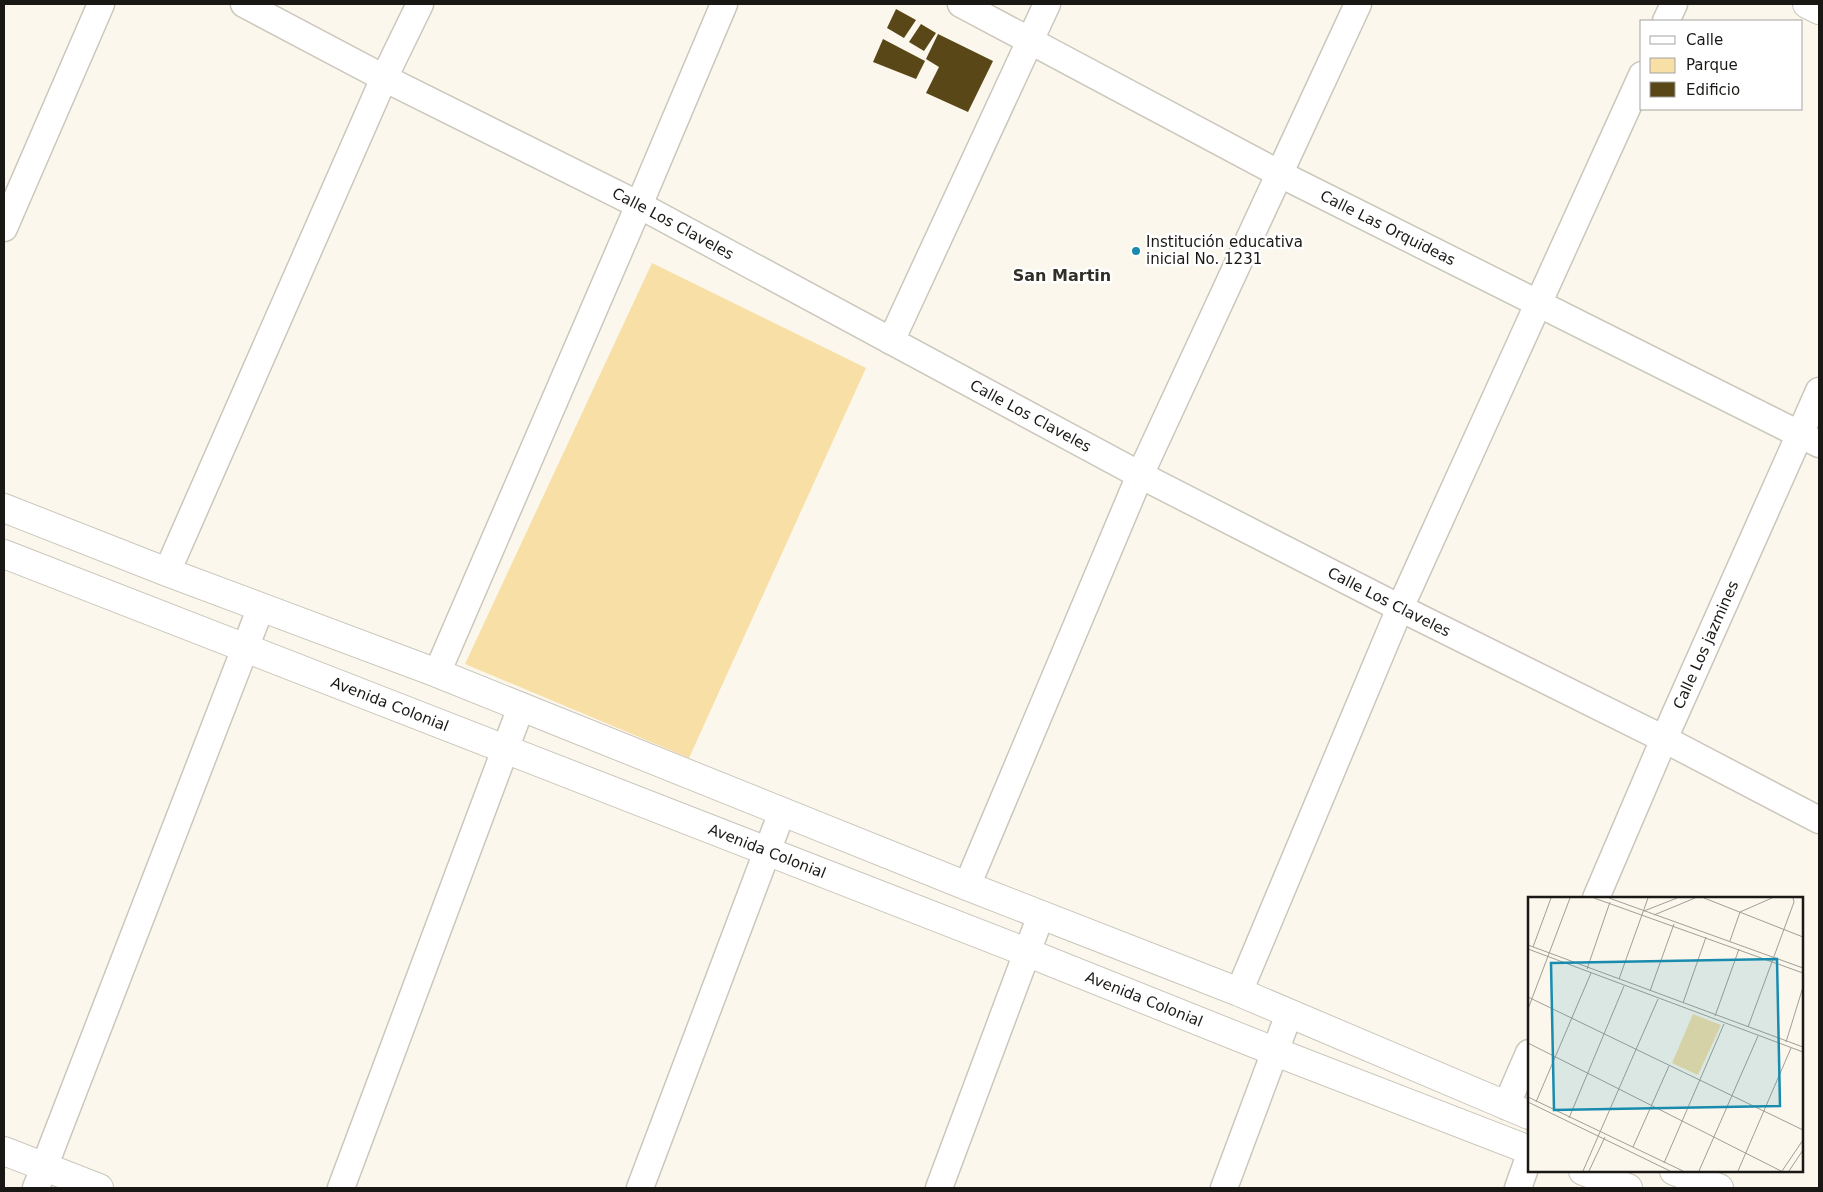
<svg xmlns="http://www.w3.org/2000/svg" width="1823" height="1192" viewBox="0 0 1823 1192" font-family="'DejaVu Sans',sans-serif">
<rect width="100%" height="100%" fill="#fcf7ec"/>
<path fill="#f7dfa6" d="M 652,263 L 866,368 L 689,758 L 465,664 Z"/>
<path fill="#594717" d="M 896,9 L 916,20 L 904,38 L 887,28 Z
M 921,24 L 936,33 L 924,51 L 909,42 Z
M 938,34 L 993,61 L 968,112 L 926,93 L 939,67 L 926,59 Z
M 883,39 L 925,61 L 916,79 L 873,62 Z"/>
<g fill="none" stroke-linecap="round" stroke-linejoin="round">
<defs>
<g id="minor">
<path id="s1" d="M 244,4 L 384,78 L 639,205 L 1140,475 L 1400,608 L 1664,739 L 1819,820"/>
<path id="s2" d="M 961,4 L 1280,174 L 1819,444"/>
<path d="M 1666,21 L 1674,4"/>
<path d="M 4,228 L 101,4"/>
<path d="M 891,341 L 1047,4"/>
<path d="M 167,572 L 384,78 L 420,4"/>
<path d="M 437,673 L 639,205 L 724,4"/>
<path d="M 967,886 L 1140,475 L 1358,4"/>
<path id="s3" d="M 1596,898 L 1664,739 L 1819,391"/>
<path d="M 1239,992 L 1400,608 L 1642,75"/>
<path d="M 1506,1106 L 1529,1053"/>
<path d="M 36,1188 L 261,607"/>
<path d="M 341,1188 L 521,707"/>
<path d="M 640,1188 L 782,812"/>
<path d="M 939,1188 L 1041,915"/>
<path d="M 1224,1188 L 1289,1014"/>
<path d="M 1518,1188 L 1529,1157"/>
</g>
<g id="tertiary">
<path d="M 1807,4 L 1819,10"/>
<path d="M 4,508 L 167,572 L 437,673 L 967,886 L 1239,992 L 1529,1115"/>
<path id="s4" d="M 4,554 L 1026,952 L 1276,1052 L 1529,1150"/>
<path d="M 4,1151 L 99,1188"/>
<path d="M 1583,1171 L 1628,1188"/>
<path d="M 1674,1171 L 1719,1188"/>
</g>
</defs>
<use href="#minor" stroke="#cbc7bc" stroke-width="29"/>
<use href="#tertiary" stroke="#cbc7bc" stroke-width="30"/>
<use href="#minor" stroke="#fff" stroke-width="26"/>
<use href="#tertiary" stroke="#fff" stroke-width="28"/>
</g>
<circle fill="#188baf" stroke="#fff" stroke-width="2" cx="1136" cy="251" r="5"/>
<g text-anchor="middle" stroke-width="5" stroke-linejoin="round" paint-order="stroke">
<g font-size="15" fill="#1a1815" stroke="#fff">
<text dy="5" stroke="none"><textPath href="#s1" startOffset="482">Calle Los Claveles</textPath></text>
<text dy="5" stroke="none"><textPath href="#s2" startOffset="482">Calle Las Orquideas</textPath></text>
<text dy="5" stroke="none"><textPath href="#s1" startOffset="888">Calle Los Claveles</textPath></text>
<text dy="5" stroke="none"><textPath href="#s1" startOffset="1292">Calle Los Claveles</textPath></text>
<text dy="5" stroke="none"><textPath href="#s3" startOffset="276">Calle Los jazmines</textPath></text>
<text dy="5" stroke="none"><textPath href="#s4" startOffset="414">Avenida Colonial</textPath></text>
<text dy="5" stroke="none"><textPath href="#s4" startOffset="819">Avenida Colonial</textPath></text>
<text dy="5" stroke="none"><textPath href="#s4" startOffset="1224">Avenida Colonial</textPath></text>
</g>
<g font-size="15" fill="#1a1815" stroke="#fff" text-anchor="start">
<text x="1146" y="247">Institución educativa<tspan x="1146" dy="17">inicial No. 1231</tspan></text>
</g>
<g font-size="16" font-weight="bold" fill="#322f26" stroke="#fff">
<text x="1062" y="281">San Martin</text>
</g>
</g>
<g transform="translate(1528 897)">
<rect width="275" height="275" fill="#fcf7ec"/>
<path d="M 165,117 L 193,128 L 170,178 L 144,166 Z" fill="#f7dfa6"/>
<path fill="none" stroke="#a29e96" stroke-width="1" d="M 66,1 L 275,76M 81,1 L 275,71M 176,1 L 275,40M 116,14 L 149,1M 126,18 L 167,1M 202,44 L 212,15 L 244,1M 0,48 L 275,150M 5,50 L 23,1M 0,52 L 275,155M 59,72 L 82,5M 91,82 L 120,1M 122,94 L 146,27M 0,100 L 275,233M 155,106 L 178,40M 0,112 L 42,1M 187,119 L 211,52M 220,130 L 266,5 L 265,1M 258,145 L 275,90M 0,146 L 253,274M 0,200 L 155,274M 0,205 L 142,274M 8,205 L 63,76M 41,221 L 96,89M 105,250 L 141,169M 136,266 L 196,127M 55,274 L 130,102M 61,274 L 77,240M 171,274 L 230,139M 210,274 L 263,151M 254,274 L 275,243M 261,274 L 275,253"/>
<path fill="#188baf" fill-opacity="0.15" stroke="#188baf" stroke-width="2.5" d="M 249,62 L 252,209 L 26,213 L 23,66 Z"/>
<rect width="275" height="275" fill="none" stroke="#1a1815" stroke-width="2.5"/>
</g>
<rect width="1823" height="1192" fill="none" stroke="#1a1815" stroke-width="10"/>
<rect x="1640" y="20" width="162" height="90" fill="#ffffff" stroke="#a3a3a1"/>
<rect x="1650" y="36" width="25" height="8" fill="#ffffff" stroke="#a3a3a1"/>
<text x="1686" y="45" font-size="15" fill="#1a1815">Calle</text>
<rect x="1650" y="58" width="25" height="15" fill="#f7dfa6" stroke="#a3a3a1"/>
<text x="1686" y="70" font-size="15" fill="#1a1815">Parque</text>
<rect x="1650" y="82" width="25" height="15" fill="#594717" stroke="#a3a3a1"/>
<text x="1686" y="95" font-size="15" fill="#1a1815">Edificio</text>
</svg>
